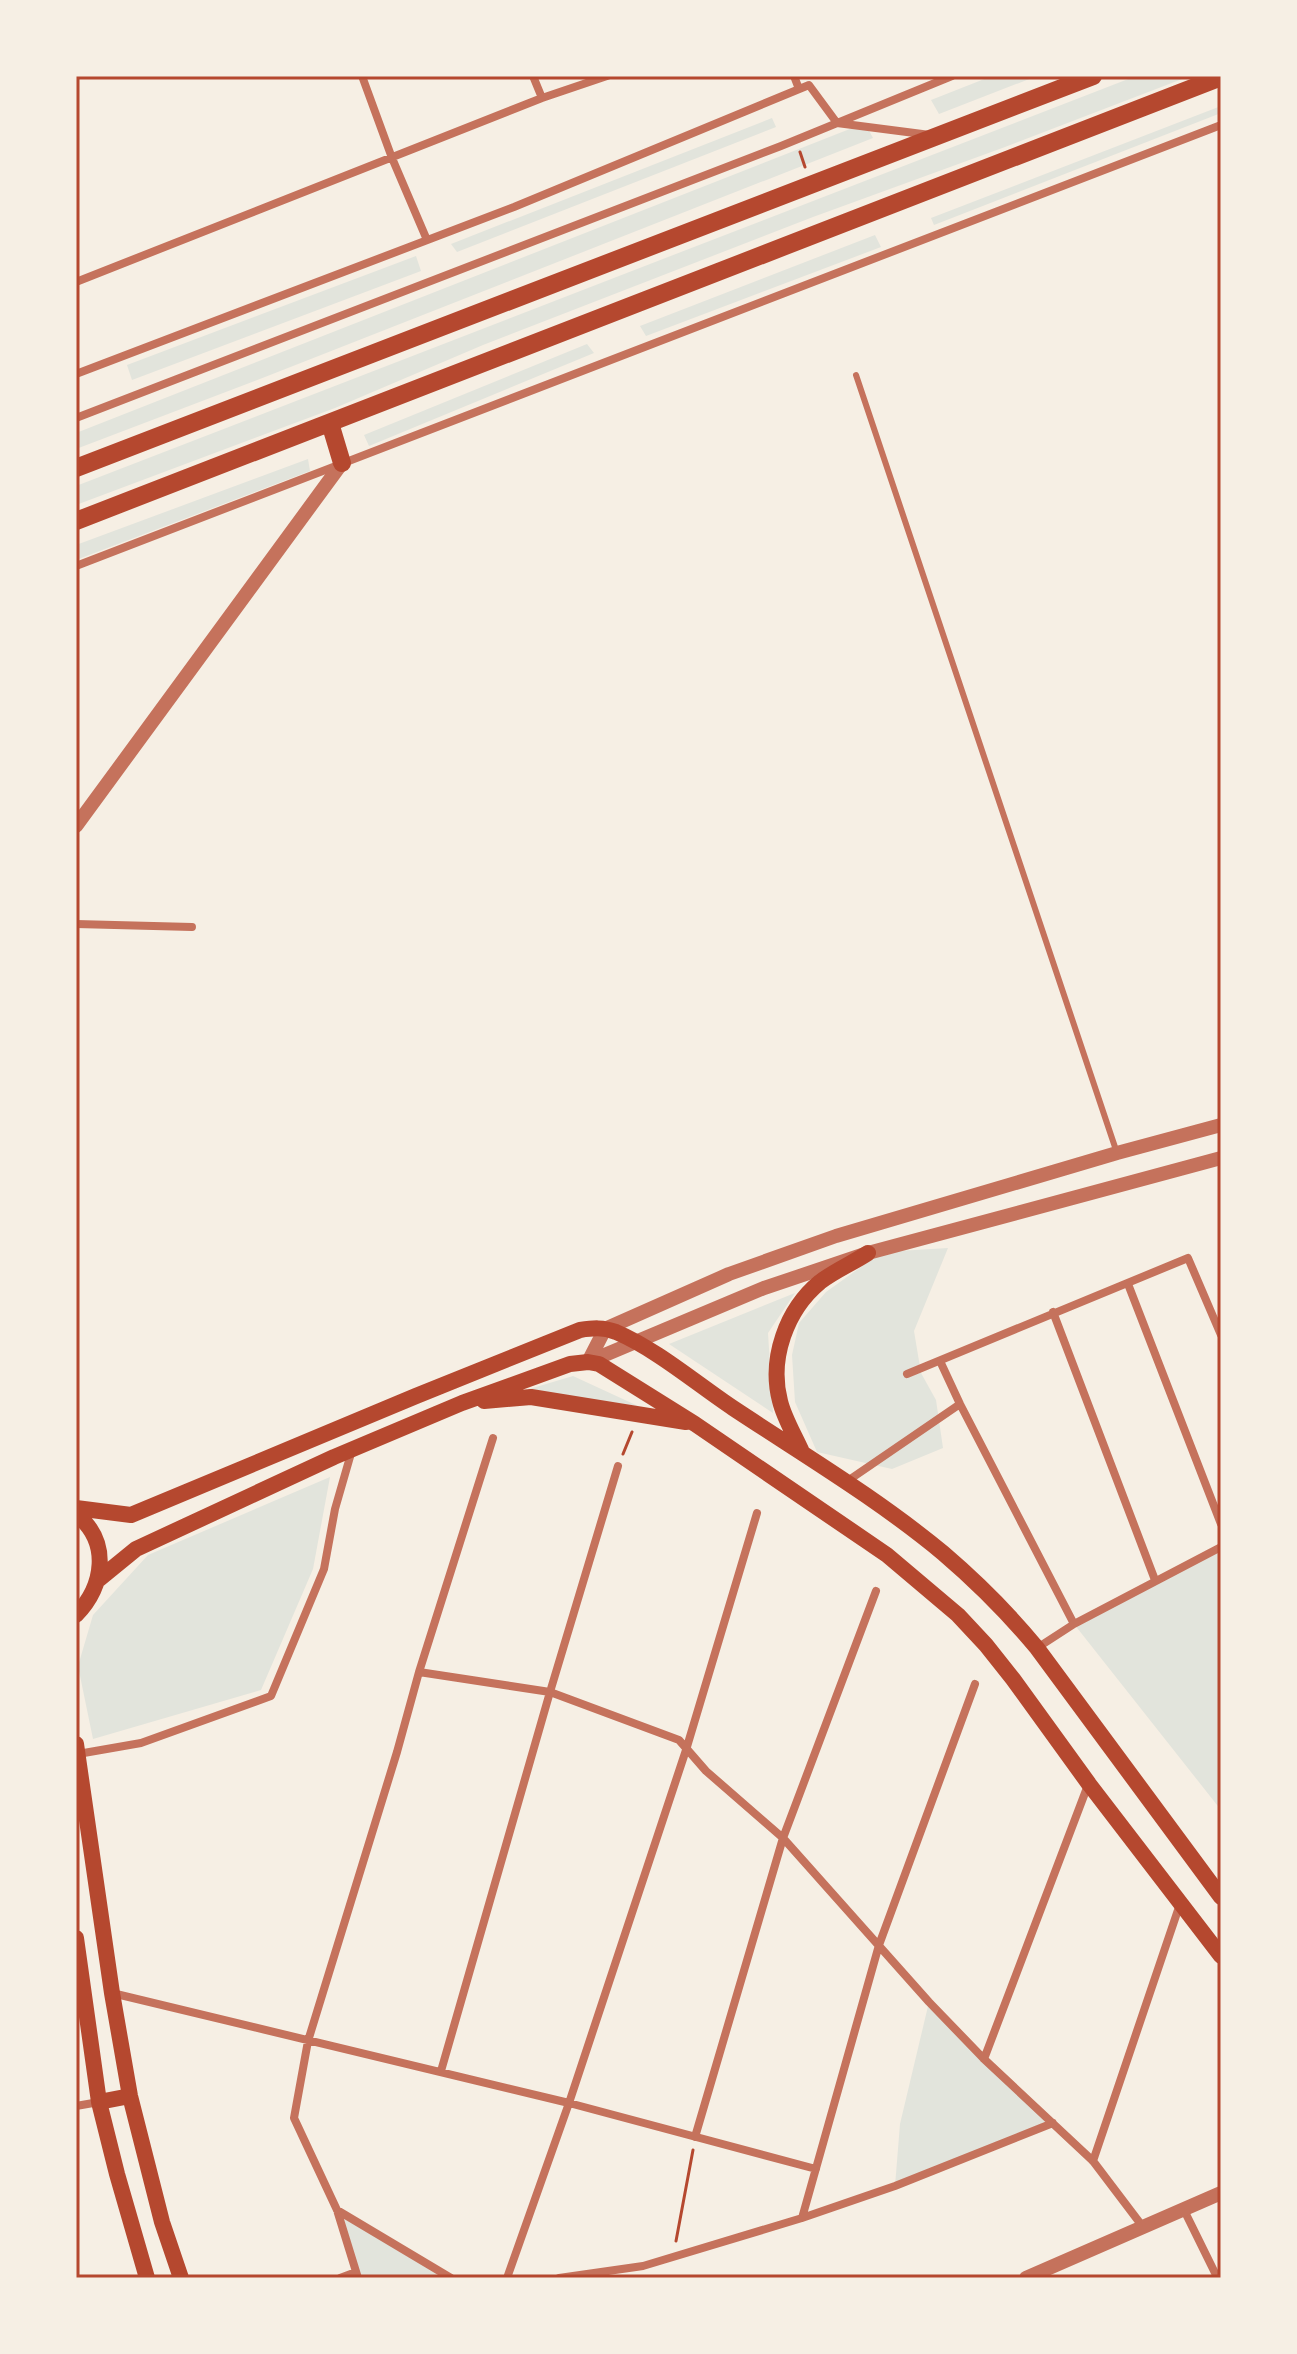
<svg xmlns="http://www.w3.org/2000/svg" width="1297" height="2354" viewBox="0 0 1297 2354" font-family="'Source Sans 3',sans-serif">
<rect width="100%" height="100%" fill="#f6efe4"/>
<path fill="#e2e4dc" d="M 992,76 L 1037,76 L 939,114 L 931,100 Z
M 1136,76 L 1190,76 L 1005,147 L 813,217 L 483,345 L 335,408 L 76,505 L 76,486 Z
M 1221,106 L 1221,113 L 934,225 L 931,218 Z
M 772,118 L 776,127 L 457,252 L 451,244 Z
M 865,123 L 873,138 L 265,377 L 76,449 L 76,433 Z
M 875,235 L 881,247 L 646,336 L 640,326 Z
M 416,256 L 421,271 L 132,380 L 127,365 Z
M 587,344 L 594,353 L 369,446 L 364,435 Z
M 308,459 L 310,471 L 76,560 L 76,545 Z
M 948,1248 L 914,1331 L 921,1373 L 936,1400 L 943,1448 L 892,1469 L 817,1452 L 795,1402 L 792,1355 L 799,1323 L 826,1292 L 882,1252 Z
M 795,1293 L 768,1333 L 773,1413 L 669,1344 Z
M 573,1376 L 638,1406 L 526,1390 Z
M 330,1477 L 313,1569 L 261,1690 L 93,1739 L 78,1666 L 93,1615 L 148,1555 Z
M 1221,1547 L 1221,1810 L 1074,1624 Z
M 929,2002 L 1053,2123 L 895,2186 L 900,2124 Z
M 337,2210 L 451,2278 L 358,2278 Z"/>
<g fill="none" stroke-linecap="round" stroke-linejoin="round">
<path stroke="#b5482f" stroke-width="3" d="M 800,152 L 805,167
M 623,1454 L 632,1432
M 76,1558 L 76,1573
M 676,2241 L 693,2150"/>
<path stroke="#c5725c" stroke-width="6" d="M 856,375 L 1117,1153"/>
<path stroke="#c5725c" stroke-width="8" d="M 362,76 L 392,158 L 427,240
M 533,76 L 542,98
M 794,76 L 799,89
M 76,282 L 542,98 L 607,76
M 76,374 L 514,207 L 809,85 L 837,123 L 930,135
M 76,418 L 781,146 L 952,76
M 76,566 L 1221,125
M 76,924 L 192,927
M 1128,1284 L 1221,1524
M 1053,1312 L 1155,1580
M 940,1361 L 960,1404 L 1074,1624
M 907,1374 L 1188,1258 L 1221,1335
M 846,1482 L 960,1404
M 1037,1648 L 1074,1624 L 1221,1547
M 419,1672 L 550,1692 L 679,1740 L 706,1771 L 783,1838 L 929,2002 L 984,2059 L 1093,2161 L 1143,2227
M 78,1754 L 141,1743 L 271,1696 L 324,1569 L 335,1509 L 352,1450
M 112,1993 L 569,2103 L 816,2169
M 984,2059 L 1088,1785
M 441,2071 L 550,1692 L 618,1466
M 76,2106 L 99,2102
M 695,2137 L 783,1838 L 876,1591
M 1093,2161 L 1180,1904
M 337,2210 L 451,2278
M 1184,2210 L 1216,2275
M 802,2218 L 879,1945 L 975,1684
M 340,2278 L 356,2272
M 358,2278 L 337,2210 L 294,2118 L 308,2041 L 397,1752 L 419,1672 L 493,1438
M 507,2278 L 569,2103 L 686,1750 L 757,1513
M 559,2278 L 643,2266 L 802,2218 L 895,2186 L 1053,2123"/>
<path stroke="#c5725c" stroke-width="14" d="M 76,826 L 342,463
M 588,1362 L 605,1329 L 729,1274 L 836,1236 L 1117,1153 L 1221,1125
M 588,1362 L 764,1288 L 868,1253 L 1221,1158
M 1026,2278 L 1221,2193"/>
<path stroke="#b5482f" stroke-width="16" d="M 484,1401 L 531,1397 L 686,1422
M 802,1452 C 795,1436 784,1418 780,1401 C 769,1359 786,1310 820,1282 C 834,1271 853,1263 868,1253
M 76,1508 L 131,1515 L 416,1396 L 580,1330 C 593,1328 603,1327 616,1332 C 656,1349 697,1384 733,1408 C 804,1455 878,1499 943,1553 C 977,1582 1008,1613 1037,1648 L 1221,1897
M 76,1514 C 111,1542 104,1586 76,1615
M 98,1580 L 136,1549 L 334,1457 L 462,1403 L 570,1364 L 588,1362 L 599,1364 L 695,1424 L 887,1555 L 958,1615 L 986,1645 L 1013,1679 L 1089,1784 L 1221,1956
M 76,1744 L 112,1993 L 130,2096 L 162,2222 L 181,2278
M 76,1938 L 99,2102 L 117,2174 L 147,2278
M 99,2102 L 130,2096"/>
<path stroke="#b5482f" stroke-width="18" d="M 330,423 L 342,463
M 76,468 L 1093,76
M 76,521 L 1221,77"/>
</g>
<rect width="1297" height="2354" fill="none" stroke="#f6efe4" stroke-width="156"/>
<rect x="78" y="78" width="1141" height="2198" fill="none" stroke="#b5482f" stroke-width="3"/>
</svg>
